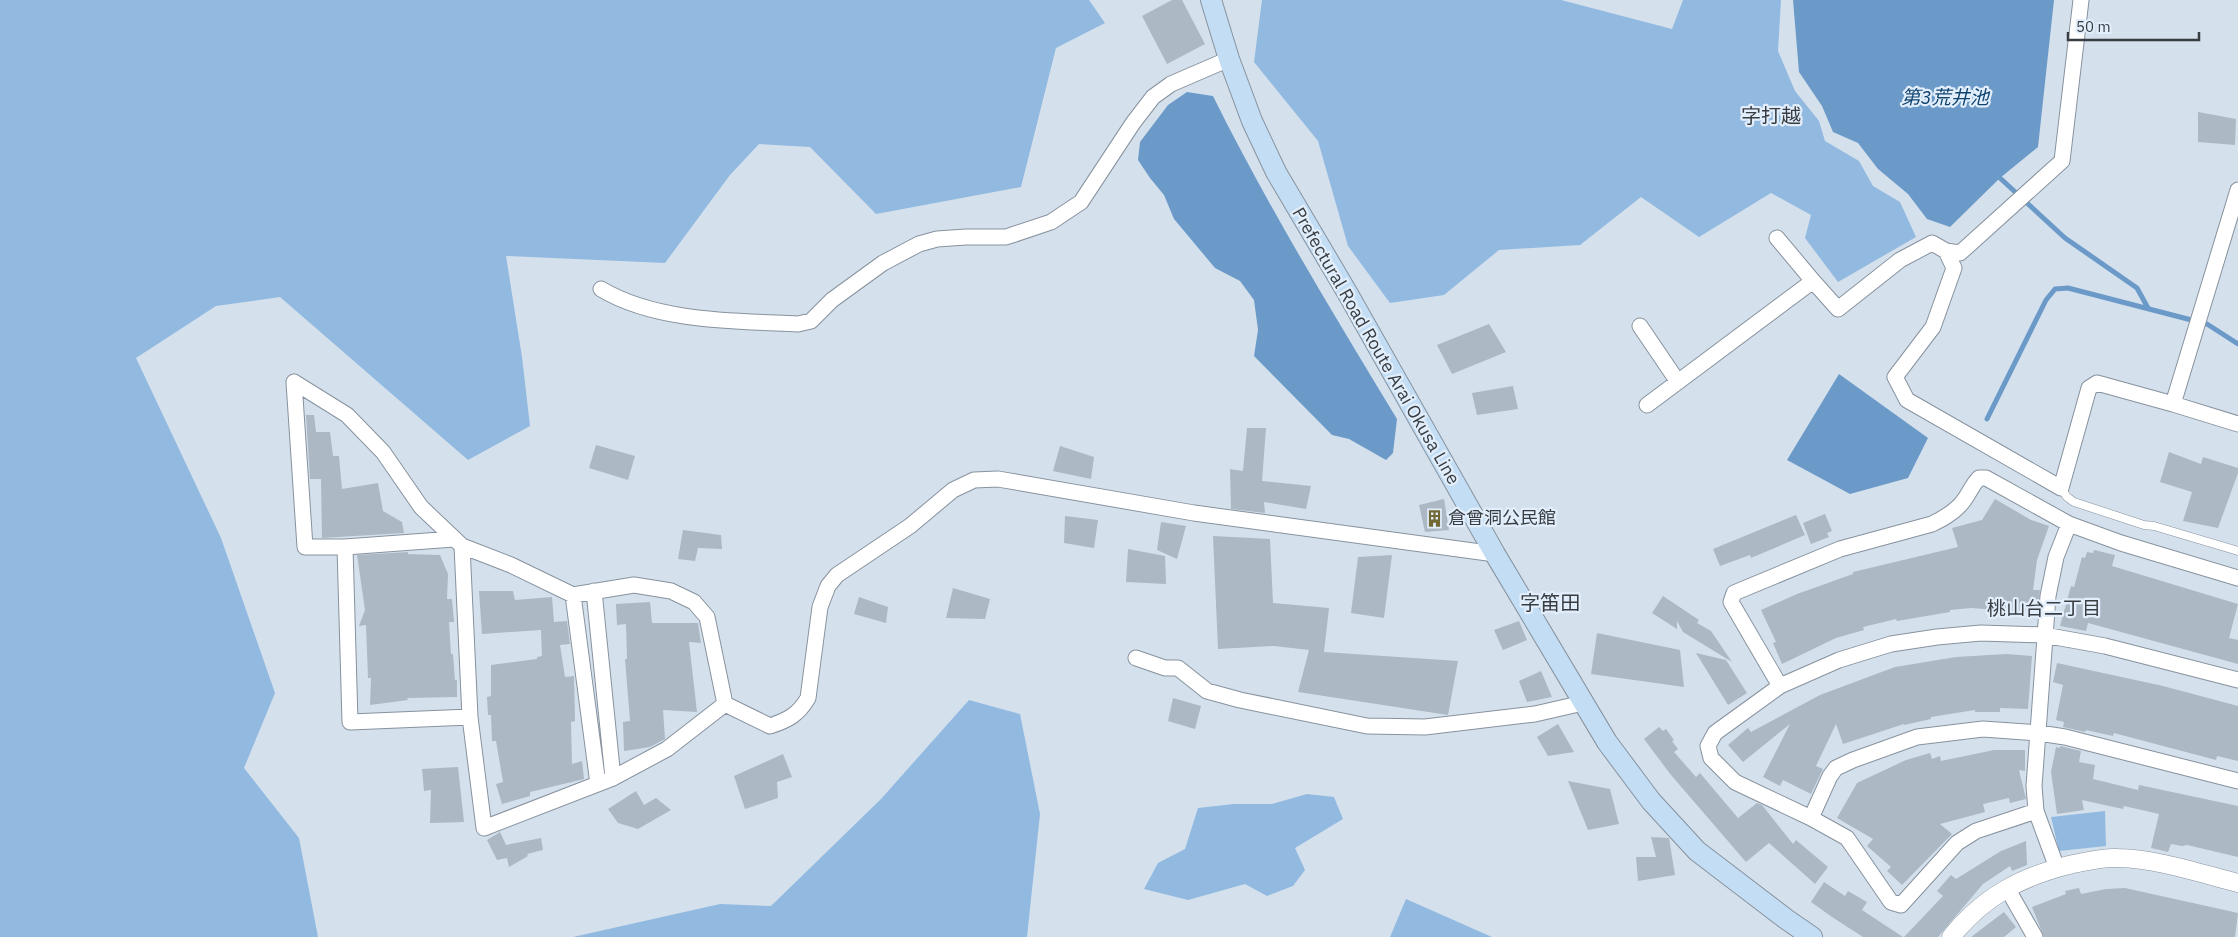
<svg xmlns="http://www.w3.org/2000/svg" width="2238" height="937" viewBox="0 0 2238 937" font-family="'IBM Plex Sans','Noto Sans JP',sans-serif">
<rect width="100%" height="100%" fill="#d4e1ed"/>
<path fill="#92b9e0" d="M 0,0 L 1089,0 L 1105,23 L 1056,48 L 1021,187 L 876,214 L 810,147 L 759,144 L 730,175 L 665,263 L 506,256 L 522,357 L 530,426 L 468,460 L 280,297 L 216,306 L 136,358 L 221,538 L 275,693 L 244,768 L 299,838 L 318,937 L 0,937 Z
M 1262,0 L 1561,0 L 1672,29 L 1683,0 L 1781,0 L 1778,51 L 1795,91 L 1819,121 L 1825,141 L 1859,161 L 1873,186 L 1900,202 L 1916,237 L 1838,282 L 1805,238 L 1811,215 L 1771,193 L 1699,237 L 1641,197 L 1580,245 L 1499,250 L 1444,295 L 1390,303 L 1348,246 L 1318,141 L 1254,62 Z
M 969,700 L 1020,714 L 1040,814 L 1027,937 L 573,937 L 720,904 L 771,906 L 881,799 Z
M 1307,794 L 1334,797 L 1343,819 L 1295,848 L 1305,870 L 1293,886 L 1267,896 L 1245,884 L 1188,900 L 1144,889 L 1158,863 L 1185,849 L 1198,808 L 1234,804 L 1272,804 Z
M 2105,811 L 2106,846 L 2059,851 L 2051,817 Z
M 1406,899 L 1492,937 L 1390,937 Z"/>
<path fill="#6c9ac8" d="M 1793,0 L 2054,0 L 2038,147 L 2000,178 L 1950,227 L 1927,219 L 1908,194 L 1878,169 L 1858,143 L 1833,132 L 1822,106 L 1799,72 Z
M 1187,92 L 1213,96 C 1268,207 1333,313 1397,419 L 1393,453 L 1386,460 L 1349,439 L 1332,435 L 1254,356 L 1258,330 L 1254,300 L 1240,281 L 1215,268 L 1174,219 L 1164,195 L 1150,178 L 1138,160 L 1140,142 L 1168,105 Z
M 1839,374 L 1928,438 L 1908,478 L 1850,494 L 1787,460 Z"/>
<g fill="none" stroke-linecap="round" stroke-linejoin="round">
<path stroke="#6c9ac8" stroke-width="5" d="M 2000,178 L 2065,238 L 2137,288 L 2148,308
M 1987,419 L 2046,300 L 2055,289 L 2068,288 L 2207,324 L 2238,344"/>
</g>
<path fill="#acb8c4" d="M 1172,0 L 1182,0 L 1205,44 L 1167,64 L 1142,16 Z
M 2198,112 L 2236,119 L 2235,145 L 2198,142 Z
M 1489,324 L 1506,352 L 1452,374 L 1437,345 Z
M 1513,386 L 1518,409 L 1477,415 L 1472,393 Z
M 306,415 L 314,415 L 316,432 L 330,432 L 333,456 L 339,456 L 342,489 L 378,483 L 383,511 L 402,522 L 404,533 L 322,538 L 321,479 L 310,479 Z
M 1247,428 L 1266,428 L 1262,481 L 1311,486 L 1306,509 L 1264,502 L 1265,513 L 1231,509 L 1230,469 L 1243,471 Z
M 596,445 L 635,456 L 628,480 L 589,468 Z
M 1060,446 L 1094,457 L 1091,479 L 1053,471 Z
M 2169,452 L 2201,464 L 2203,457 L 2238,468 L 2238,473 L 2218,528 L 2183,521 L 2192,492 L 2160,482 Z
M 1444,499 L 1449,530 L 1425,532 L 1419,505 Z
M 1995,499 L 2031,520 L 2049,526 L 2037,560 L 2033,590 L 2040,590 L 2037,613 L 1971,608 L 1950,610 L 1950,612 L 1897,621 L 1896,619 L 1863,627 L 1864,630 L 1836,638 L 1782,664 L 1773,643 L 1776,642 L 1761,610 L 1797,594 L 1853,574 L 1853,572 L 1958,547 L 1952,528 L 1982,520 Z
M 1825,514 L 1832,531 L 1827,533 L 1829,537 L 1811,544 L 1803,523 Z
M 1796,515 L 1805,535 L 1751,558 L 1750,555 L 1720,566 L 1713,549 Z
M 1065,516 L 1098,520 L 1094,548 L 1064,543 Z
M 1161,522 L 1186,526 L 1177,559 L 1157,550 Z
M 683,530 L 721,535 L 722,549 L 698,548 L 695,561 L 678,559 Z
M 1213,536 L 1270,539 L 1273,603 L 1329,608 L 1324,652 L 1458,661 L 1448,715 L 1298,692 L 1309,650 L 1274,646 L 1218,649 Z
M 1128,549 L 1165,556 L 1166,584 L 1126,582 Z
M 2094,550 L 2115,555 L 2112,566 L 2238,604 L 2229,638 L 2238,640 L 2238,664 L 2088,623 L 2086,631 L 2060,626 L 2071,586 L 2074,587 L 2082,557 L 2085,558 L 2087,552 L 2093,553 Z
M 408,552 L 408,554 L 440,555 L 448,574 L 447,599 L 452,599 L 454,622 L 449,622 L 451,654 L 453,654 L 455,680 L 457,680 L 457,697 L 407,698 L 408,700 L 370,705 L 371,678 L 368,678 L 366,625 L 359,626 L 365,610 L 357,555 Z
M 1392,555 L 1384,618 L 1351,613 L 1358,557 Z
M 953,588 L 990,599 L 985,619 L 946,618 Z
M 479,591 L 513,591 L 515,600 L 552,597 L 554,622 L 567,621 L 570,644 L 560,645 L 565,677 L 574,676 L 575,721 L 571,722 L 572,764 L 582,761 L 584,779 L 530,792 L 530,796 L 502,804 L 496,784 L 503,782 L 496,741 L 492,741 L 491,715 L 488,715 L 487,697 L 491,696 L 491,665 L 537,659 L 537,657 L 542,656 L 541,630 L 482,634 Z
M 1663,596 L 1699,620 L 1697,623 L 1711,631 L 1732,662 L 1683,632 L 1677,621 L 1677,629 L 1652,613 Z
M 859,597 L 888,607 L 886,623 L 854,614 Z
M 650,602 L 652,623 L 698,623 L 701,643 L 689,642 L 697,712 L 663,710 L 665,739 L 650,747 L 624,751 L 623,722 L 630,721 L 625,659 L 627,659 L 626,624 L 617,625 L 616,604 Z
M 1519,621 L 1527,640 L 1503,650 L 1494,630 Z
M 1597,633 L 1680,650 L 1684,687 L 1591,674 Z
M 1696,653 L 1726,660 L 1747,693 L 1728,705 Z
M 2006,654 L 2032,656 L 2028,709 L 2000,708 L 2000,712 L 1975,712 L 1975,710 L 1931,717 L 1931,719 L 1904,725 L 1904,724 L 1843,744 L 1836,724 L 1816,766 L 1823,769 L 1811,794 L 1783,780 L 1780,786 L 1763,777 L 1790,724 L 1743,762 L 1728,745 L 1748,728 L 1751,732 L 1820,695 L 1895,667 L 1956,657 Z
M 2057,663 L 2163,686 L 2238,706 L 2238,761 L 2217,756 L 2216,760 L 2114,733 L 2113,736 L 2086,730 L 2085,732 L 2063,727 L 2064,722 L 2056,720 L 2063,685 L 2053,682 Z
M 1541,671 L 1552,697 L 1527,702 L 1519,681 Z
M 1173,698 L 1201,706 L 1195,729 L 1168,721 Z
M 1558,724 L 1574,752 L 1548,756 L 1537,737 Z
M 1659,727 L 1663,731 L 1666,729 L 1674,740 L 1672,741 L 1678,749 L 1674,752 L 1696,777 L 1700,773 L 1738,818 L 1757,803 L 1762,805 L 1793,844 L 1796,840 L 1828,867 L 1815,884 L 1769,843 L 1746,862 L 1671,775 L 1644,739 Z
M 2060,746 L 2081,751 L 2079,762 L 2095,765 L 2093,779 L 2138,790 L 2139,785 L 2238,806 L 2238,857 L 2187,845 L 2182,846 L 2171,844 L 2168,852 L 2151,848 L 2159,814 L 2124,806 L 2123,809 L 2082,800 L 2084,810 L 2057,814 L 2051,772 L 2056,747 L 2060,748 Z
M 1994,750 L 2025,750 L 2025,771 L 2019,770 L 2026,799 L 2010,803 L 2009,798 L 1983,804 L 1985,812 L 1940,824 L 1952,834 L 1902,885 L 1887,871 L 1891,867 L 1867,846 L 1873,839 L 1837,818 L 1857,783 L 1906,760 L 1930,753 L 1932,759 L 1940,756 L 1941,761 Z
M 783,754 L 792,777 L 777,782 L 778,798 L 745,809 L 734,776 Z
M 458,767 L 464,822 L 430,823 L 431,790 L 424,791 L 422,769 Z
M 1568,781 L 1610,789 L 1619,824 L 1588,830 Z
M 636,791 L 644,805 L 656,798 L 671,810 L 638,829 L 618,823 L 608,809 Z
M 500,832 L 506,845 L 541,838 L 543,850 L 527,854 L 528,856 L 509,867 L 507,858 L 497,860 L 487,840 Z
M 1651,837 L 1669,838 L 1675,875 L 1638,881 L 1636,857 L 1656,857 Z
M 2026,841 L 2027,865 L 2012,871 L 2010,866 L 1983,884 L 1938,937 L 1904,937 L 1943,896 L 1937,891 L 1951,875 L 1956,879 L 2001,851 Z
M 1824,882 L 1845,896 L 1848,891 L 1867,902 L 1862,910 L 1903,937 L 1863,937 L 1832,917 L 1811,902 Z
M 2079,888 L 2081,894 L 2106,889 L 2125,888 L 2238,913 L 2235,937 L 2044,937 L 2032,907 L 2066,894 L 2065,891 Z
M 2004,912 L 2016,927 L 2004,937 L 1971,937 Z"/>
<g fill="none" stroke-linecap="round" stroke-linejoin="round">
<defs>
<path id="service" d="M 2061,488 L 2067,497 L 2074,502 L 2144,525 L 2154,526 L 2238,551"/>
<path id="minor" d="M 1777,238 L 1813,281
M 1946,251 L 1954,268 L 1933,327 L 1895,377 L 1907,400 L 2061,488 L 2089,388 L 2097,383 L 2173,404 L 2238,190
M 601,289 C 656,322 735,321 798,324 L 811,321 L 832,300 L 883,263 L 919,244 L 937,239 L 966,237 L 1006,237 L 1051,222 L 1081,202 L 1133,123 L 1153,97 L 1171,84 L 1229,59
M 1640,326 L 1678,382
M 294,382 L 305,547 L 345,547 L 350,722 L 470,717 L 484,828 L 613,778 L 667,749 L 725,704
M 294,382 L 347,415 L 383,452 L 421,507 L 462,546 L 511,565 L 573,595 L 634,585 L 671,591 L 694,602 L 707,617 L 725,704
M 2173,404 L 2238,424
M 1647,405 L 1813,281 L 1838,309 L 1900,260 L 1932,243 L 1946,251 L 1960,253 L 2062,161 L 2081,0
M 462,546 L 470,717
M 345,547 L 454,539
M 594,591 L 613,778
M 573,595 L 598,784
M 1136,658 L 1165,668 L 1178,668 L 1207,691 L 1240,700 L 1367,726 L 1425,727 L 1535,714 L 1583,703
M 1780,686 L 1731,602 L 1734,593 L 1840,549 L 1932,524 C 1942,519 1952,514 1960,505 C 1968,497 1971,486 1979,478 L 1986,478 L 2069,524 L 2121,543 L 2238,578
M 725,704 L 770,726 C 788,720 798,715 808,698 L 820,607 L 828,586 L 837,575 L 910,526 L 953,490 L 974,480 L 998,479 L 1194,513 L 1495,554
M 2036,811 L 1976,831 L 1957,843 L 1901,905 L 1891,902 L 1847,838 L 1811,818 L 1735,782 L 1711,758 L 1708,746 L 1715,733 L 1780,686 L 1839,660 L 1891,644 L 1937,637 L 1981,633 L 2044,635 L 2105,646 L 2238,680
M 1811,818 L 1830,776 L 1836,768 L 1853,760 L 1917,737 L 1983,729 L 2039,733 L 2065,737 L 2238,781
M 2057,868 L 2036,811 L 2034,786 L 2048,596 L 2056,557 L 2069,524
M 2007,888 L 2035,937"/>
<path id="tertiary" d="M 1951,937 C 1984,896 2022,876 2073,864 C 2088,861 2103,857 2118,858 C 2158,859 2199,873 2238,883"/>
<path id="secondary" d="M 1211,0 L 1229,59 L 1252,121 L 1276,172 L 1348,294 L 1495,554 L 1607,742 L 1651,801 L 1697,851 L 1786,919 L 1812,937"/>
</defs>
<use href="#service" stroke="#87929e" stroke-width="9"/>
<use href="#minor" stroke="#87929e" stroke-width="17"/>
<use href="#tertiary" stroke="#87929e" stroke-width="19"/>
<use href="#secondary" stroke="#87929e" stroke-width="22"/>
<use href="#service" stroke="#fff" stroke-width="8"/>
<use href="#minor" stroke="#fff" stroke-width="15"/>
<use href="#tertiary" stroke="#fff" stroke-width="18"/>
<use href="#secondary" stroke="#c3ddf4" stroke-width="20"/>
</g>
<defs>
<symbol id="building-bare" viewBox="-9 -9 18 18"><path d="M-4-6H4V6H1V3H-1V6H-4ZM-2.5-4.3h1.7v1.8h-1.7ZM.8-4.3h1.7v1.8H.8ZM-2.5-1h1.7V.8h-1.7ZM.8-1h1.7V.8H.8Z" fill="#726835" stroke="#e2eefb" stroke-width="2.5" paint-order="stroke"/></symbol>
</defs>
<g fill-rule="evenodd">
<use href="#building-bare" x="1422" y="506" width="25" height="25"/>
</g>
<g text-anchor="middle" stroke-width="4.5" stroke-linejoin="round" paint-order="stroke">
<g font-size="18" fill="#383d42" stroke="#e2eefb">
<text transform="translate(1376 346) rotate(60)" y="6">Prefectural Road Route Arai Okusa Line</text>
</g>
<g font-size="18" fill="#383d42" stroke="#e2eefb" text-anchor="start">
<text x="1448" y="524">倉曾洞公民館</text>
</g>
<g font-size="19" font-style="italic" fill="#10446f" stroke="#e2eefb">
<text x="1945" y="104">第3荒井池</text>
</g>
<g font-size="19" fill="#383d42" stroke="#e2eefb">
<text x="2044" y="615">桃山台二丁目</text>
</g>
<g font-size="20" fill="#383d42" stroke="#e2eefb">
<text x="1771" y="123">字打越</text>
<text x="1550" y="610">字笛田</text>
</g>
</g>
<path d="M2068 32v8h131v-8" fill="none" stroke="#383d42" stroke-width="2.5"/>
<text x="2076" y="32" font-size="15" fill="#383d42" stroke="#e2eefb" stroke-width="4" paint-order="stroke">50 m</text>
</svg>
